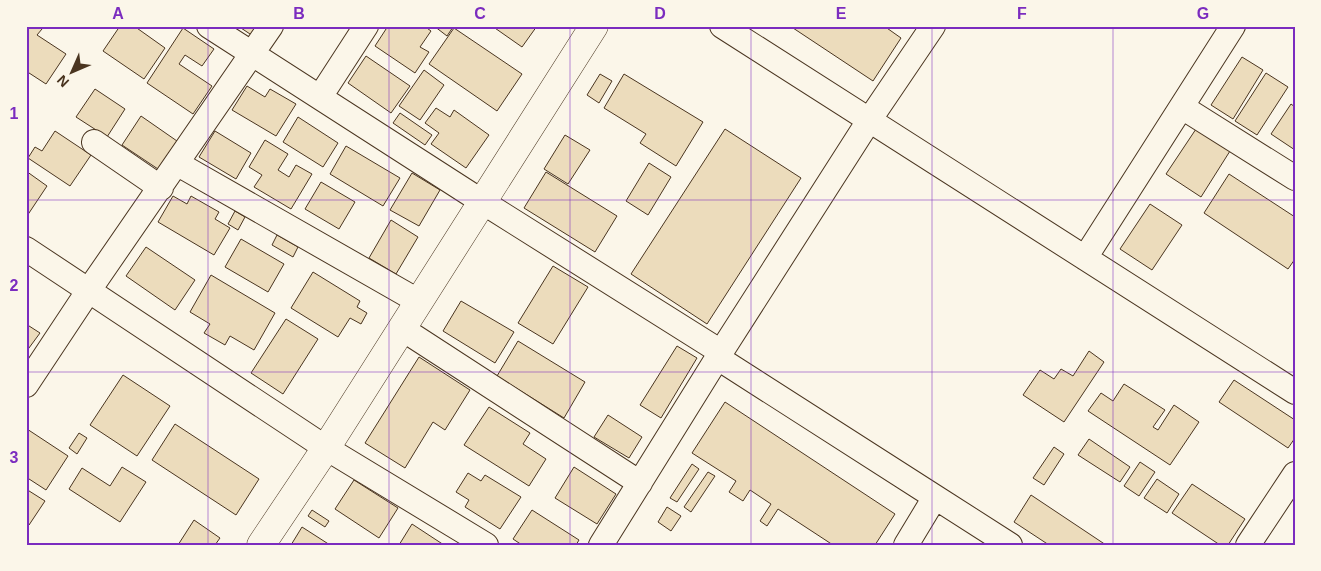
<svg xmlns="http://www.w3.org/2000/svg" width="1321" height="571" viewBox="0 0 1321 571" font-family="Helvetica,sans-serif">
<rect width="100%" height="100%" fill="#fbf6e9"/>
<path fill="#ecdcbc" stroke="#4a3520" d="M 26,26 L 38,26 L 42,29 L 37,35 L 66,54 L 46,84 L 26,71 Z
M 120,26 L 134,26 L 165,48 L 144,79 L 103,51 Z
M 238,26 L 260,26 L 253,36 Z
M 388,26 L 424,26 L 431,31 L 420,47 L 429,52 L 415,73 L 375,46 Z
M 434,26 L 451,26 L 453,27 L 447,36 Z
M 492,26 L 537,26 L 522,47 Z
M 790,26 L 884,26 L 901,38 L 873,81 Z
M 183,28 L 214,49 L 202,66 L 185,55 L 179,64 L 212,86 L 193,114 L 147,83 Z
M 454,28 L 522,74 L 497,111 L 429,64 Z
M 366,56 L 410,86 L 391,113 L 348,83 Z
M 1242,57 L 1263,70 L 1233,119 L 1211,105 Z
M 424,70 L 444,85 L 420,120 L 399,106 Z
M 1266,73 L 1288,87 L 1257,135 L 1235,121 Z
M 600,74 L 612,81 L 599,103 L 587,95 Z
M 624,74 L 703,122 L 676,166 L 640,143 L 646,134 L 604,108 Z
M 247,86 L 265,97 L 270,89 L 296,104 L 276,136 L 232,110 Z
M 95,89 L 125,109 L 107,137 L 76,117 Z
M 1291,104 L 1295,107 L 1295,150 L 1271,134 Z
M 436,108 L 450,117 L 454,110 L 489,135 L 466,168 L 431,144 L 439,133 L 425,123 Z
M 400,113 L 432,135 L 425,145 L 393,123 Z
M 141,116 L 177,141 L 158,169 L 122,145 Z
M 298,117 L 338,143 L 323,167 L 283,142 Z
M 725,129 L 801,178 L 707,324 L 631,274 Z
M 1196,129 L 1230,151 L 1201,197 L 1166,174 Z
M 55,131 L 91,155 L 70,186 L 28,158 L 35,147 L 42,151 Z
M 215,131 L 251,153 L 236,179 L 199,157 Z
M 565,135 L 590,150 L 568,184 L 544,169 Z
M 265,140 L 288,154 L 278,170 L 289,177 L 296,165 L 312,174 L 291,209 L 254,187 L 262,175 L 249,167 Z
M 346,146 L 400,178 L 383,206 L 330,174 Z
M 649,163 L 671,177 L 648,215 L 626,201 Z
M 26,171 L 47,186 L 27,216 L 26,216 Z
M 546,172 L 617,216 L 595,252 L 524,208 Z
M 412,173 L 440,190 L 419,226 L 390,210 Z
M 1229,174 L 1295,217 L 1295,259 L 1288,269 L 1204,213 Z
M 321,182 L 355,202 L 339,229 L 305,209 Z
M 173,196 L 187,204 L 191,196 L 219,212 L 215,219 L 230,228 L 214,255 L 158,222 Z
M 1150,204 L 1182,225 L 1152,270 L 1120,249 Z
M 235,211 L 245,217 L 238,230 L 228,224 Z
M 391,220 L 418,237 L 396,274 L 369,258 Z
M 277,235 L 298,247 L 293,257 L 272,245 Z
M 241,239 L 284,264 L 268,292 L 225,267 Z
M 146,247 L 195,280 L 175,310 L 126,276 Z
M 553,266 L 588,287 L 553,344 L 518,323 Z
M 313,272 L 360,301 L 357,307 L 367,313 L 361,324 L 350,318 L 338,337 L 291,308 Z
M 211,275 L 275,313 L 254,350 L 230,336 L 225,345 L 204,333 L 210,324 L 190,312 Z
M 461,301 L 514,332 L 495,363 L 443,331 Z
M 286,319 L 318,339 L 283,394 L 251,373 Z
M 26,324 L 40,333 L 26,352 Z
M 518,341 L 585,382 L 564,418 L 497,376 Z
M 677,346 L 697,358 L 661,418 L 640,405 Z
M 1089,351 L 1104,362 L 1064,422 L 1023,395 L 1040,370 L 1054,379 L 1061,369 L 1073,376 Z
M 419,357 L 470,390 L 445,430 L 433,422 L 405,468 L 365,443 Z
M 123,375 L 170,406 L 137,456 L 90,425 Z
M 1234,380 L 1295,420 L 1295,438 L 1288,448 L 1219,402 Z
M 1124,384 L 1165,410 L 1153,427 L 1158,430 L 1174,405 L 1199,422 L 1170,465 L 1088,411 L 1101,393 L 1113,401 Z
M 725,402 L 895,514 L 875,545 L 833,545 L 778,509 L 767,526 L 760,521 L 771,504 L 750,490 L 743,501 L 729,492 L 736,481 L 692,453 Z
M 489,407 L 530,433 L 523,444 L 546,459 L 529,486 L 464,445 Z
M 608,415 L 642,437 L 629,458 L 594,437 Z
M 175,424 L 259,479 L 236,515 L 152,460 Z
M 27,429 L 68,456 L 46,490 L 26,477 Z
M 79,433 L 87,438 L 77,454 L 69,448 Z
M 1089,439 L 1130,467 L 1120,482 L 1078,455 Z
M 1054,447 L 1064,454 L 1044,485 L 1033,478 Z
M 1140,462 L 1155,472 L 1139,496 L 1124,486 Z
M 692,464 L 699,469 L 677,502 L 670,498 Z
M 122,467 L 146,482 L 120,522 L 69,489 L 82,468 L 110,486 Z
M 574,467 L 616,494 L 597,524 L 555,498 Z
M 708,472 L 715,476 L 691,512 L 684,507 Z
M 468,473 L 481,481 L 485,475 L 521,497 L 500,529 L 465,507 L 469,500 L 456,492 Z
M 1157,479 L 1179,494 L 1167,513 L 1144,498 Z
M 354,480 L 398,508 L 379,538 L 335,509 Z
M 1192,484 L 1245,519 L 1228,545 L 1220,545 L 1172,513 Z
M 26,489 L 45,501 L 29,525 L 26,523 Z
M 1031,495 L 1106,545 L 1049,545 L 1014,522 Z
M 667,507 L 681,516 L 671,531 L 658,522 Z
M 312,510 L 329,521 L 325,527 L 308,516 Z
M 532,510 L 579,540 L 576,545 L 522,545 L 513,539 Z
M 194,520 L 220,538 L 215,545 L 178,545 Z
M 412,524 L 444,545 L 399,545 Z
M 302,527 L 330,545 L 291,545 Z"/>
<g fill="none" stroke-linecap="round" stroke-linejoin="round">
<defs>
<path id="minor" d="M 209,26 L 481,201 L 721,352 L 601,545
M 722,26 L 1295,392
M 320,97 L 366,26
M 1182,107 L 1295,178
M 94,142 L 161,188
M 178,164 L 418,301
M 26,249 L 326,448 L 486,545
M 1085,258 L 1233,26
M 401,328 L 640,483
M 721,352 L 870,119 L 933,26
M 718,358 L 935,497
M 26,385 L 89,290 L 271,26
M 906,545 L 935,497 L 1010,545
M 1248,545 L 1295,474"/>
<path id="tertiary" d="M 261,545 L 326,448 L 594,26"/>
</defs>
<use href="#minor" stroke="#4a3520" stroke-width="26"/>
<use href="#tertiary" stroke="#4a3520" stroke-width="29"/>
<use href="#minor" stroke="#fbf6e9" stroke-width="24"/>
<use href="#tertiary" stroke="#fbf6e9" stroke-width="28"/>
</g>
<path fill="none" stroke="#7b2cbf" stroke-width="1" stroke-opacity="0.55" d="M 208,26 L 208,545M 389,26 L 389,545M 570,26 L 570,545M 751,26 L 751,545M 932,26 L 932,545M 1113,26 L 1113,545M 26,200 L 1295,200M 26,372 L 1295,372"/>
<rect width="1321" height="571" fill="none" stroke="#fbf6e9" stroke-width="55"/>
<g transform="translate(72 72) rotate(225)" stroke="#fbf6e9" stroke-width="4" paint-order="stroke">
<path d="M0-4L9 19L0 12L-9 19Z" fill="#4a3520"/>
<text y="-8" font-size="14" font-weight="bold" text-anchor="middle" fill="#4a3520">N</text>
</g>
<rect x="28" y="28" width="1266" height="516" fill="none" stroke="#7b2cbf" stroke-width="2"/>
<g font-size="16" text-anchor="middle" font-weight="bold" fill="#7b2cbf">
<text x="118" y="19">A</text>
<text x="299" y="19">B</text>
<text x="480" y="19">C</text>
<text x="660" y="19">D</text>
<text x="841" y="19">E</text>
<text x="1022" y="19">F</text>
<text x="1203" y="19">G</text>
<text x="14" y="119">1</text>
<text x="14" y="291">2</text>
<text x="14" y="463">3</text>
</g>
</svg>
